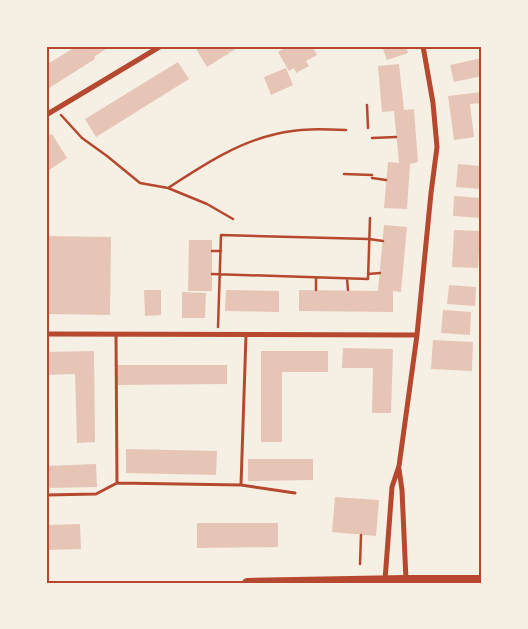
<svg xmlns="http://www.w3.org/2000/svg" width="528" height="629" viewBox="0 0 528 629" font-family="Poppins,sans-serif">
<rect width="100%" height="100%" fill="#f6efe4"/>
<path fill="#e6c5b7" d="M 77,46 L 110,46 L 94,57 L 95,59 L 46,90 L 46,65 Z
M 200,46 L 240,46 L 207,67 L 196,49 Z
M 288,46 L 312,46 L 317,55 L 306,61 L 309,66 L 296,73 L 294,68 L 289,71 L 278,52 Z
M 382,46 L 406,46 L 408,53 L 387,60 Z
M 482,58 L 482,76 L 454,82 L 450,65 Z
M 178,62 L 189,79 L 96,137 L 85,119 Z
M 399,64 L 404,110 L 414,109 L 418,162 L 410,164 L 407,209 L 384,208 L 388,162 L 399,163 L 394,111 L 382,112 L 378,66 Z
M 286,68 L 293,85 L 271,95 L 264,77 Z
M 482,92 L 482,103 L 470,104 L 474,137 L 454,140 L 448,96 Z
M 52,134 L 67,158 L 46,172 L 46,137 Z
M 458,164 L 482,166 L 481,189 L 456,187 Z
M 454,196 L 482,198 L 482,218 L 453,216 Z
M 384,225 L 407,227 L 401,292 L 393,291 L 393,312 L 299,311 L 299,290 L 378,291 Z
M 454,230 L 480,231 L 478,268 L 452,267 Z
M 46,236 L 111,237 L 110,315 L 46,314 Z
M 189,240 L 212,240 L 212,291 L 188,291 Z
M 449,285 L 476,287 L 475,306 L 447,304 Z
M 144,290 L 161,290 L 161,315 L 145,316 Z
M 226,290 L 279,291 L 279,312 L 225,311 Z
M 182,292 L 206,293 L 205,318 L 182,318 Z
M 443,310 L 471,312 L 470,335 L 441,333 Z
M 433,340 L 473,342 L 472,371 L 431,369 Z
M 343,348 L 393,349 L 391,413 L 372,413 L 373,368 L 342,368 Z
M 94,351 L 95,442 L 77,443 L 75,374 L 46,375 L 46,352 Z
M 261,351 L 328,351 L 328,372 L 282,372 L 282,442 L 261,442 Z
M 117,365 L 227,365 L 227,384 L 117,385 Z
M 126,449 L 217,451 L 216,475 L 126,473 Z
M 248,459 L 313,459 L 313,480 L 248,481 Z
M 96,464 L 97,487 L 46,488 L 46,466 Z
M 335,497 L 379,500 L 376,536 L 332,532 Z
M 197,523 L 278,523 L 278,547 L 197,548 Z
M 80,524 L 81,549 L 46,550 L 46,525 Z"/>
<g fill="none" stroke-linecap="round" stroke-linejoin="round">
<path stroke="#b5482f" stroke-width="2.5" d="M 367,105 L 368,128
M 61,115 L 82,138 L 107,156 L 140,183 L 168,188 L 207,204 L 233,219
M 372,138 L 396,137
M 344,174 L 372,175
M 372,178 L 386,180
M 168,188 C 202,166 236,143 276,134 C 299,128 322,129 346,130
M 212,251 L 221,251
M 212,274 L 368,279 L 370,218
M 368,274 L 380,273
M 347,279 L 348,290
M 316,290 L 316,278
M 218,327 L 221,235 L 369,239 L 383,241
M 360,564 L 361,535"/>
<path stroke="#b5482f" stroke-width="3" d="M 116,335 L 117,483 L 241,485 L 246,335
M 241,485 L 295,493
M 46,495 L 96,494 L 117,483"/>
<path stroke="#b5482f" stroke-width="5" d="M 46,115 L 161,46
M 46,334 L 417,335
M 399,469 L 402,490 L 406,580
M 385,580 L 392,487 L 399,466 L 417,335 L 431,193 L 437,147 L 433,103 L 423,46"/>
<path stroke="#b5482f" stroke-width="10" d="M 247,583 L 406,580 L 482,580"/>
</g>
<rect width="528" height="629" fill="none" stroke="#f6efe4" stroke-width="95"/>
<rect x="48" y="48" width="432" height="534" fill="none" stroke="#b5482f" stroke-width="2"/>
</svg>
